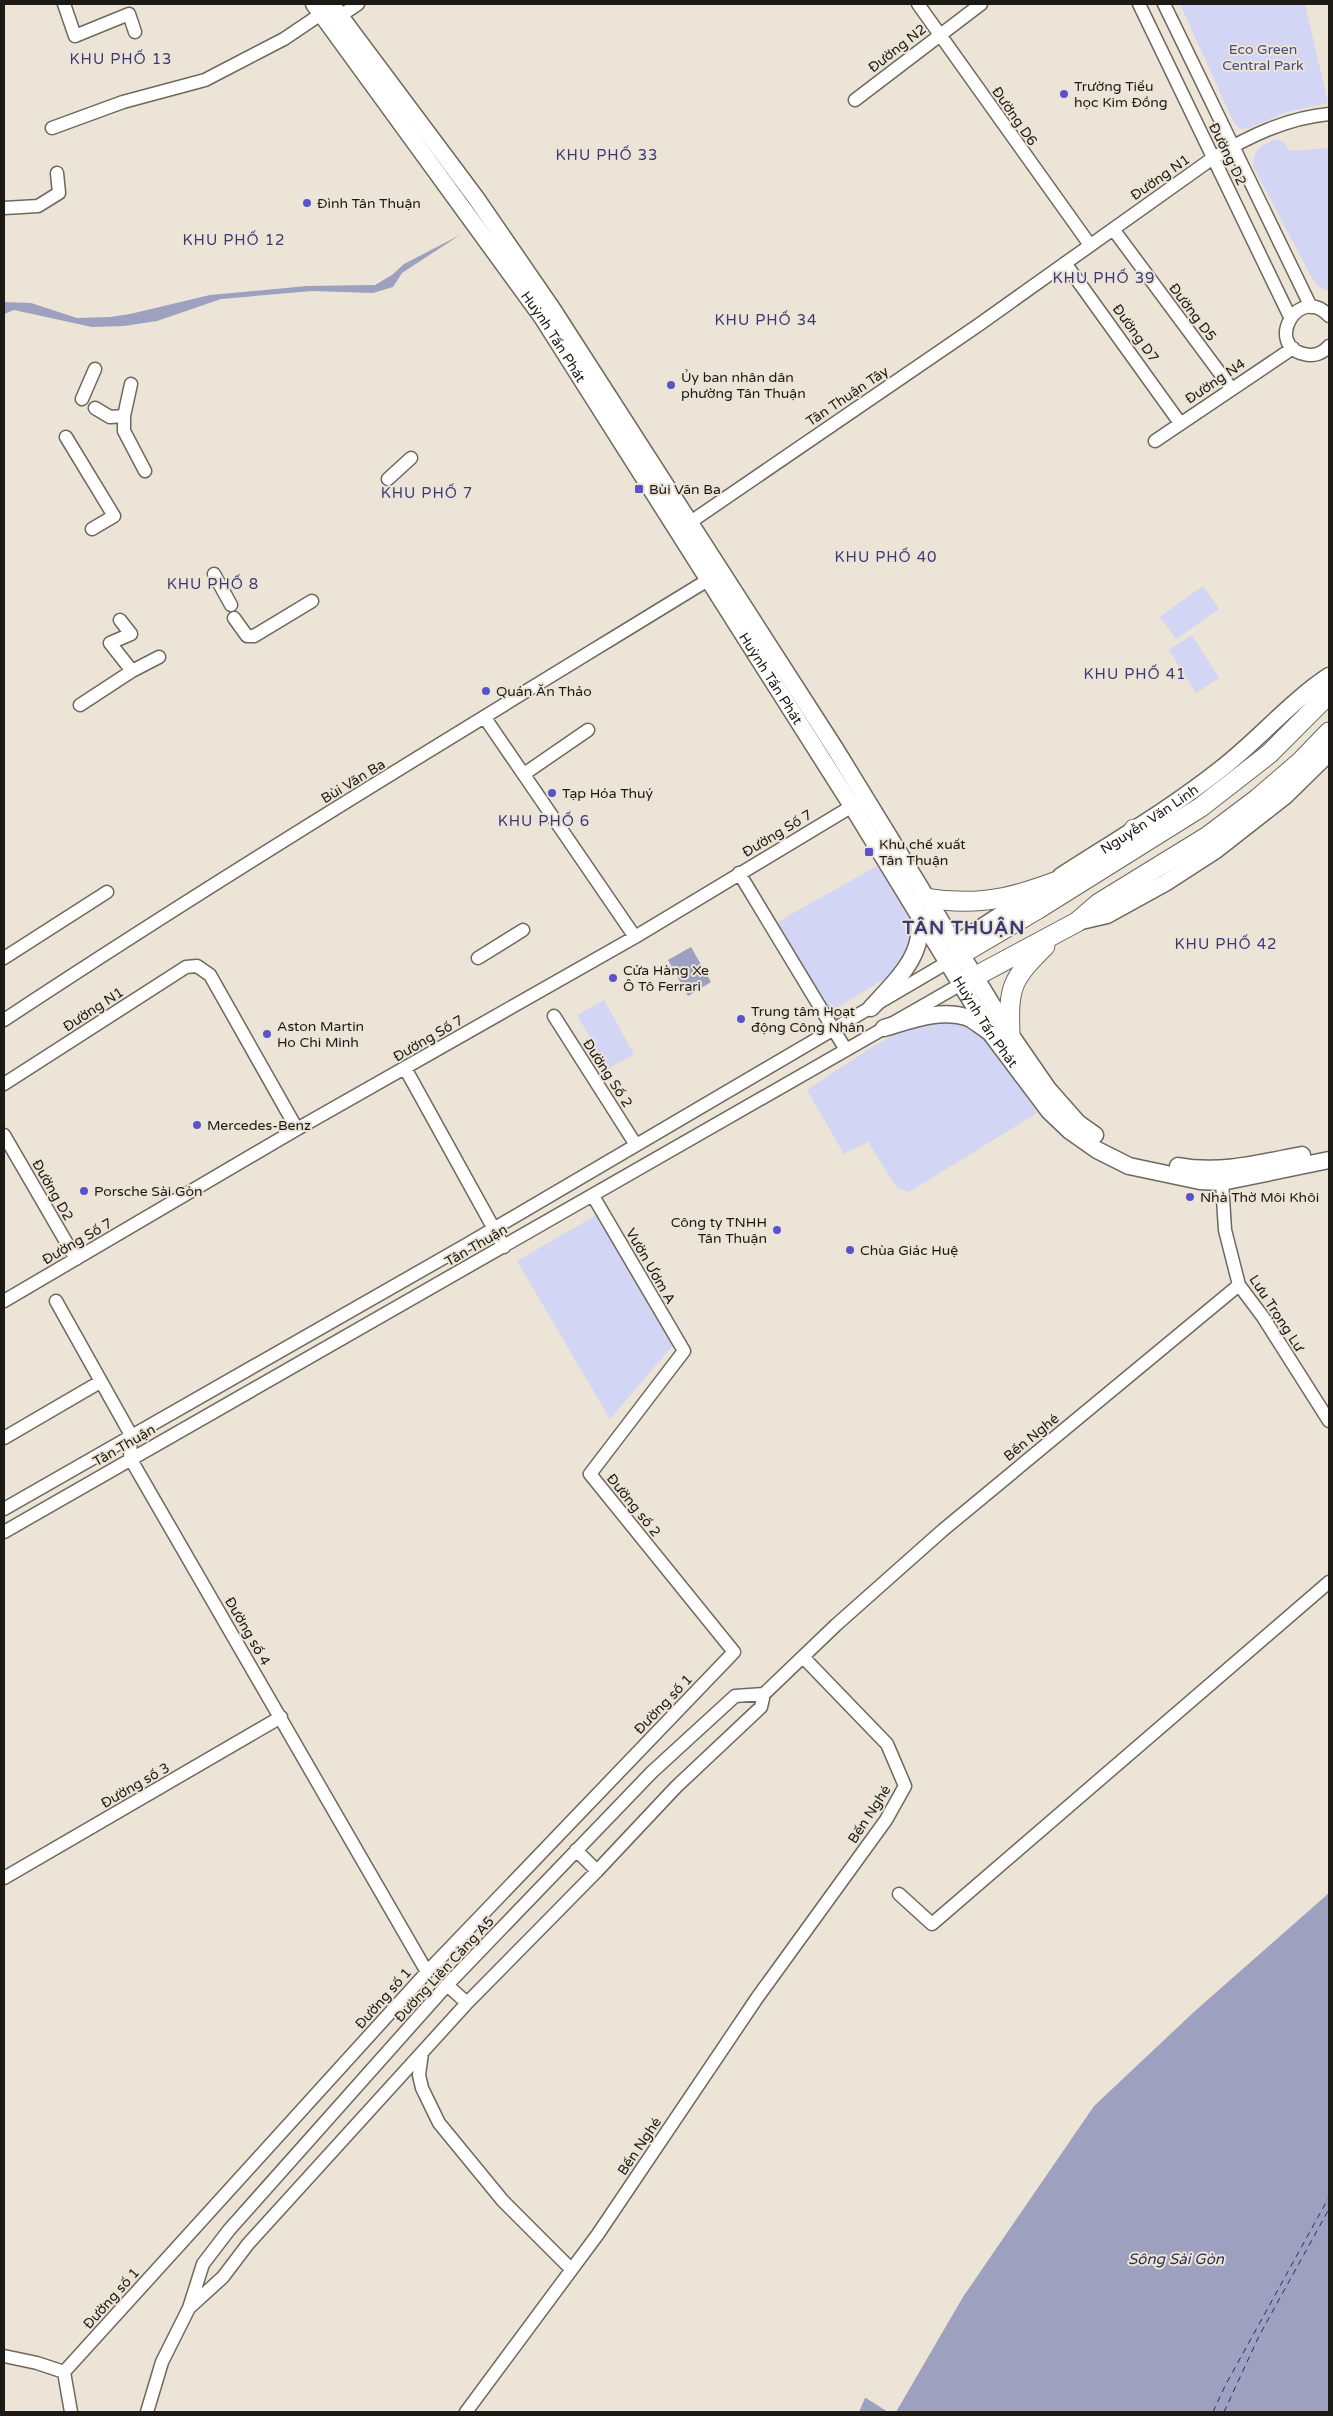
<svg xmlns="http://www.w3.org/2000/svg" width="1333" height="2416" viewBox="0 0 1333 2416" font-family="'Varela Round',sans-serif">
<rect width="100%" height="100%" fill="#ebe4d7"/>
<path fill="#d2d5f3" d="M 1180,4 L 1305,4 L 1328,103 L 1287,112 L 1249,128 L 1241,129 L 1234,123 Z
M 1276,139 L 1282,141 L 1290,151 L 1329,148 L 1329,292 L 1317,285 L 1311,276 L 1253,166 C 1254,149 1260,146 1276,139 Z
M 1203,586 L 1219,609 L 1176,639 L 1160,617 Z
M 1192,635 L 1219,678 L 1196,693 L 1169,650 Z
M 877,866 L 915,922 L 910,954 L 891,975 L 828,1013 L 775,928 L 781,920 Z
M 604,1000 L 634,1054 L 608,1069 L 577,1015 Z
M 961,1020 L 990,1040 L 1037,1113 L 909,1192 L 897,1188 L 868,1142 L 844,1154 L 807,1090 L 872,1047 L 912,1025 Z
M 598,1214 L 673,1345 L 610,1419 L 517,1261 Z"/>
<path fill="#9da0be" d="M 460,235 L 402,273 L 393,287 L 373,293 L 312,291 L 221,299 L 157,321 L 124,326 L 92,327 L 14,310 L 4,314 L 4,302 L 31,303 L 77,318 L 110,317 L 130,314 L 210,295 L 307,286 L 375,285 L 392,275 L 404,264 Z
M 691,947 L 711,982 L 688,996 L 668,960 Z
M 1329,1893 L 1329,2412 L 896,2412 L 963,2297 L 1094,2106 L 1195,2011 Z
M 865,2398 L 866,2398 L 888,2412 L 859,2412 Z"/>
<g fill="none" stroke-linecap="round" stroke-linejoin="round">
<path stroke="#2c2d57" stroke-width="1" stroke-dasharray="6 5" stroke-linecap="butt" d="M 1213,2412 L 1225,2386 L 1329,2197
M 1224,2412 L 1259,2336 L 1329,2209"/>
<defs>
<path id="minor" d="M 64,4 L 75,36 L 129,14 L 135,32
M 918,4 L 1090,245
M 1139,4 L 1290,317
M 1164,4 L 1311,307
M 340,16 L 358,4
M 855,100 L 981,4
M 52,128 L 123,102 L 205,80 L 284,39 L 321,14
M 4,208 L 38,206 L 59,193 L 57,173
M 1113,229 L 1231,388
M 1065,263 L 1180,423
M 1329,316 C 1299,283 1264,345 1304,354 C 1314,357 1323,353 1329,346
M 131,384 L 124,416 L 124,431 L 145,471
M 82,399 L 95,369
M 95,408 L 110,417 L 124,416
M 66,437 L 114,516 L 92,529
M 1155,441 L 1293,348
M 388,479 L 411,458
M 689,523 L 977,326 L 1213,158 C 1249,136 1287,118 1329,114
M 214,574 L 231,605
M 234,618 L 247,636 L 254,636 L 312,601
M 120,620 L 131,634 L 110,643 L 132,671
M 80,705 L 132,671 L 159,657
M 485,718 L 635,937
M 524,774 L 588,730
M 739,873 L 846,1050
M 4,958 L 107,892
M 478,958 L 523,930
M 554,1016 L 636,1145
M 4,1020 C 237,866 478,721 716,575
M 405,1068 L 504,1247
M 4,1084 L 186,967 L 197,966 L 210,975 L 297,1129
M 4,1135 L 76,1259
M 1222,1182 L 1225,1230 L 1239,1285 L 1263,1317 L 1329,1421
M 4,1301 L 297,1129 L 635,937 L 859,802
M 56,1301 L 131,1435 L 130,1458 L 427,1972
M 4,1438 L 100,1382
M 4,1509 L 466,1245 L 948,962
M 4,1532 L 963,983
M 576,1850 L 597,1871
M 4,1878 L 281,1717
M 899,1894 L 932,1924 L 1329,1582
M 447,1985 L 467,2003
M 422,2053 L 419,2075 L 422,2088 L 439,2123 L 503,2201 L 571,2269
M 189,2308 L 223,2277 L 248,2244 L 467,2003 L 597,1871 L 676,1787 L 761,1707 L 764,1694 L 836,1625 L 943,1530 L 1239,1285
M 4,2356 L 37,2363 L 64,2372
M 64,2372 L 427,1972 L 734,1652 L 590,1474 L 684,1351 L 593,1196
M 64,2372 L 71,2412
M 147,2412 L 162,2362 L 189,2308 L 203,2264 L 229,2230 L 447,1985 L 652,1772 L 735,1696 L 764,1694
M 466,2412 L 598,2234 L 757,1998 L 886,1820 L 905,1786 L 887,1744 L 803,1657"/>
<g id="major">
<path id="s1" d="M 314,4 L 542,317 L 852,806 L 992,1035 L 1049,1111 L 1070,1131 L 1097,1150 L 1129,1166 L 1200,1181 L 1222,1182 L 1329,1160"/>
<path d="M 331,4 L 476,198 L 553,310 L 836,750 L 1010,1034 L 1048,1089 L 1078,1123 L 1095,1135"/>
<path id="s2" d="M 1061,876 C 1115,841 1172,808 1222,768 C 1259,739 1290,702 1329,676"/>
<path d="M 1077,922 L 1107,915 L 1165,883 L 1216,850 L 1285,796 L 1329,753"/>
<path d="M 956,944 L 1036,892"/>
<path d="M 871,1008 C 889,988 916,964 919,936 C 920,930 919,923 919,916"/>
<path d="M 884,1028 C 911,1020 941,1008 969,1018 C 975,1021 982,1027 988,1031"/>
<path d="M 1178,1166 C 1220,1174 1260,1163 1302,1155"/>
</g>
<path id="highway" d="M 1119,856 L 1134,829
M 925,898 C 985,908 1023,895 1078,873
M 948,962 L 1038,909 L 1201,807 L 1269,754 L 1329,694
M 963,983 L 1077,922 L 1099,903 L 1208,836 L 1257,799 L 1300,762 L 1329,732
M 1010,1034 C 1008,986 1012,979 1045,946"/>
</defs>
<use href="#minor" stroke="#6e685d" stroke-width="15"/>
<use href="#major" stroke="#6e685d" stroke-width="19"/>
<use href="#highway" stroke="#6e685d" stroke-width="21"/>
<use href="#minor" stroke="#fff" stroke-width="12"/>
<use href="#major" stroke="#fff" stroke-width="16"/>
<use href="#highway" stroke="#fff" stroke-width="19"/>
</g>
<g fill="#5a52ca" stroke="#ebe4d7" stroke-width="2">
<circle cx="1064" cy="94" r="5"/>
<circle cx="307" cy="203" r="5"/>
<circle cx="671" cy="385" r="5"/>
<rect x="634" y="484" width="10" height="10" rx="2.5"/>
<circle cx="486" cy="691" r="5"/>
<circle cx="552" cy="793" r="5"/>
<rect x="864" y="847" width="10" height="10" rx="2.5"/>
<circle cx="613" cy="978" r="5"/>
<circle cx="741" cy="1019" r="5"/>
<circle cx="267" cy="1034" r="5"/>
<circle cx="197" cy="1125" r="5"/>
<circle cx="84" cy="1191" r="5"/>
<circle cx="1190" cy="1197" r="5"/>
<circle cx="777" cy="1230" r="5"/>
<circle cx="850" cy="1250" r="5"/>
</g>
<g text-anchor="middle" stroke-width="4" stroke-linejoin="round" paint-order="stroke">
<g font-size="14" fill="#1c1a15" stroke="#ebe4d7">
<text transform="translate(897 48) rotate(-38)" y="5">Đường N2</text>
<text transform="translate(1015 116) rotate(55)" y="5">Đường D6</text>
<text transform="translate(1228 154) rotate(64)" y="5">Đường D2</text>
<text transform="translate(1160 177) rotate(-35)" y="5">Đường N1</text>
<text transform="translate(1193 312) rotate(53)" y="5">Đường D5</text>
<text transform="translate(1136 333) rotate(54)" y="5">Đường D7</text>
<text dy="5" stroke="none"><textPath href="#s1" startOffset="410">Huỳnh Tấn Phát</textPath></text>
<text transform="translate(1215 381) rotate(-34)" y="5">Đường N4</text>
<text transform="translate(847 396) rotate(-34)" y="5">Tân Thuận Tây</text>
<text dy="5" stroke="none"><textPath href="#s1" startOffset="815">Huỳnh Tấn Phát</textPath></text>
<text transform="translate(353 781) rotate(-31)" y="5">Bùi Văn Ba</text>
<text dy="5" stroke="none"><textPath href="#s2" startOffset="105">Nguyễn Văn Linh</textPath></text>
<text transform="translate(777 833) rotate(-31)" y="5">Đường Số 7</text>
<text transform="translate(93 1009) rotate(-33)" y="5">Đường N1</text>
<text dy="5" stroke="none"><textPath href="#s1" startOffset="1220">Huỳnh Tấn Phát</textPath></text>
<text transform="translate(428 1038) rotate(-30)" y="5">Đường Số 7</text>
<text transform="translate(608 1073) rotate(57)" y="5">Đường Số 2</text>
<text transform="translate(53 1190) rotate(60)" y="5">Đường D2</text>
<text transform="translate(77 1241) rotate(-30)" y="5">Đường Số 7</text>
<text transform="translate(476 1245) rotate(-30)" y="5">Tân Thuận</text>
<text transform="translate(651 1266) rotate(60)" y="5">Vườn Ươm A</text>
<text transform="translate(1277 1313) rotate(57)" y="5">Lưu Trọng Lư</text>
<text transform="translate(1031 1437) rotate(-39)" y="5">Bến Nghé</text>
<text transform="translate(124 1445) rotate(-30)" y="5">Tân Thuận</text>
<text transform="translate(634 1505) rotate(51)" y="5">Đường số 2</text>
<text transform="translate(248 1631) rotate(60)" y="5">Đường số 4</text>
<text transform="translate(663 1704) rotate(-46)" y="5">Đường số 1</text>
<text transform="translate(135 1785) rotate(-30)" y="5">Đường số 3</text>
<text transform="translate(869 1814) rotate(-57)" y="5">Bến Nghé</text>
<text transform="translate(444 1969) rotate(-47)" y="5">Đường Liên Cảng A5</text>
<text transform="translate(383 1998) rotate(-48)" y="5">Đường số 1</text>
<text transform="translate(639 2146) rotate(-56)" y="5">Bến Nghé</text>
<text transform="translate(111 2298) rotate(-48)" y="5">Đường số 1</text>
</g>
<g font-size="14" fill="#494b78" stroke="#ebe4d7">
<text x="1263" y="54">Eco Green<tspan x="1263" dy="16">Central Park</tspan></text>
</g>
<g font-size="14" fill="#1c1a15" stroke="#ebe4d7" text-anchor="start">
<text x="1074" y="91">Trường Tiểu<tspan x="1074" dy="16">học Kim Đồng</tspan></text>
<text x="317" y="208">Đình Tân Thuận</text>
<text x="681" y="382">Ủy ban nhân dân<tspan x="681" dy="16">phường Tân Thuận</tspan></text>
<text x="649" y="494">Bùi Văn Ba</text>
<text x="496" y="696">Quán Ăn Thảo</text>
<text x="562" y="798">Tạp Hóa Thuý</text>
<text x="879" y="849">Khu chế xuất<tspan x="879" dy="16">Tân Thuận</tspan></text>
<text x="623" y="975">Cửa Hàng Xe<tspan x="623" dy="16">Ô Tô Ferrari</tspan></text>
<text x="751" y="1016">Trung tâm Hoạt<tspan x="751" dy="16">động Công Nhân</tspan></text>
<text x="277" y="1031">Aston Martin<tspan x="277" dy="16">Ho Chi Minh</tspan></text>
<text x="207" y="1130">Mercedes-Benz</text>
<text x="94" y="1196">Porsche Sài Gòn</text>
<text x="1200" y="1202">Nhà Thờ Môi Khôi</text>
<text x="767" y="1227" text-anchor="end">Công ty TNHH<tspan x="767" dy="16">Tân Thuận</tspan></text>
<text x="860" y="1255">Chùa Giác Huệ</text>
</g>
<g font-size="15" letter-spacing="1" fill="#3a3975" stroke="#ebe4d7">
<text x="121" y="64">KHU PHỐ 13</text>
<text x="607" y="160">KHU PHỐ 33</text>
<text x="234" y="245">KHU PHỐ 12</text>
<text x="1104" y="283">KHU PHỐ 39</text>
<text x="766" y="325">KHU PHỐ 34</text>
<text x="427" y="498">KHU PHỐ 7</text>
<text x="886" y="562">KHU PHỐ 40</text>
<text x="213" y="589">KHU PHỐ 8</text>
<text x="1135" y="679">KHU PHỐ 41</text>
<text x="544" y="826">KHU PHỐ 6</text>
<text x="1226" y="949">KHU PHỐ 42</text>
</g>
<g font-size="15" font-style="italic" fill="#2c2d57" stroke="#ebe4d7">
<text x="1176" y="2264">Sông Sài Gòn</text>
</g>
<g font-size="19" font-weight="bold" letter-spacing="1" fill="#3a3975" stroke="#ebe4d7">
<text x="964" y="934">TÂN THUẬN</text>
</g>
</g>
<rect width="1333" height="2416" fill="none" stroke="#1c1a15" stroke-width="10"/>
</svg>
